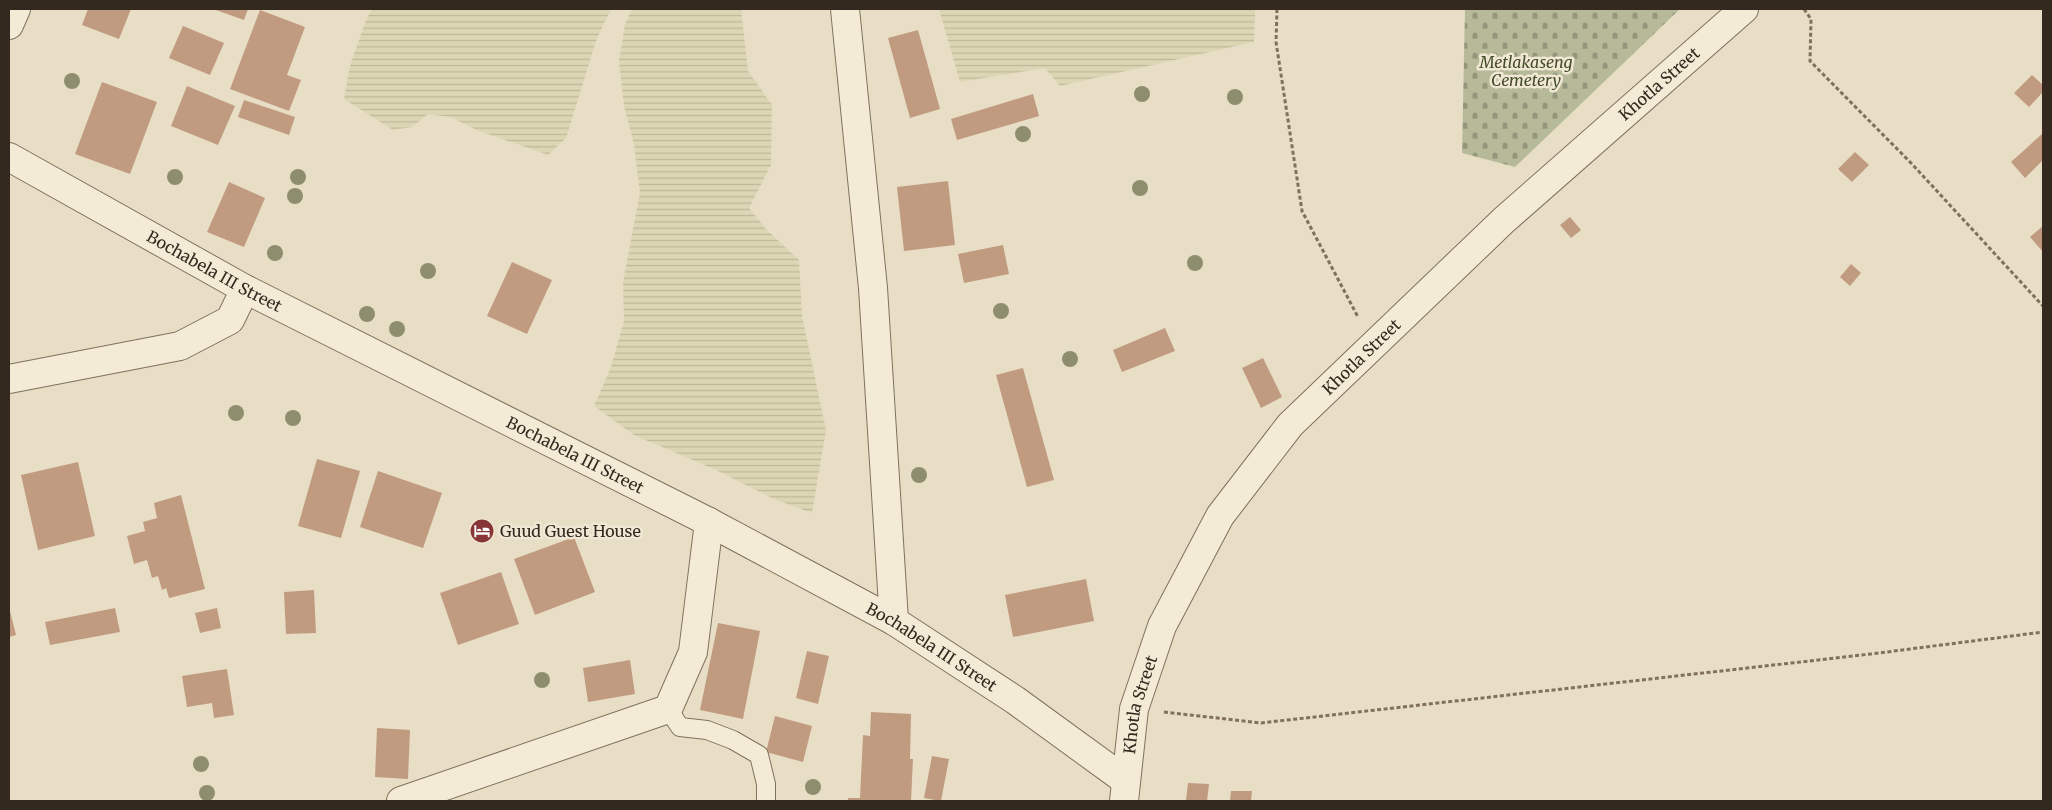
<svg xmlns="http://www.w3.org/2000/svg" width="2052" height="810" viewBox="0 0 2052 810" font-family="Merriweather,serif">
<defs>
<pattern id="farmland-rules" width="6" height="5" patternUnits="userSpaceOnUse" patternTransform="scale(1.25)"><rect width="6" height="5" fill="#ddd6b4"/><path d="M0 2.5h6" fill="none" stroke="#beb89a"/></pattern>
<pattern id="cemetery-stones" width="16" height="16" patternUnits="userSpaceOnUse" patternTransform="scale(1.25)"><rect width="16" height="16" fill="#b6ba99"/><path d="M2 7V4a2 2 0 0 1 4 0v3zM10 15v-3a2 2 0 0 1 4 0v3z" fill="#95977c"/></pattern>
</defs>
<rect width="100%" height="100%" fill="#e8dec5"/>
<path fill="url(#farmland-rules)" d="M 372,9 L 611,9 L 597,38 L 566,138 L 548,155 L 479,131 L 450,117 L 428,114 L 412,127 L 393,130 L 344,99 L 350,66 L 366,20 Z
M 632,9 L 741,9 L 748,71 L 772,105 L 771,165 L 749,208 L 767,230 L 799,260 L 802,316 L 826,430 L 812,513 L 774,499 L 716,470 L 634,435 L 594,406 L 611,367 L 624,321 L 623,282 L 640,193 L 634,144 L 624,106 L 619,61 L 625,24 Z
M 939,9 L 1255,9 L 1254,42 L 1060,86 L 1045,68 L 960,82 Z"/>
<path fill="url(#cemetery-stones)" d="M 1465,9 L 1680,9 L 1515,167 L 1462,153 Z"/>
<path fill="#c19b80" d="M 88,9 L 131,9 L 119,39 L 82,25 Z
M 213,9 L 248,9 L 244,20 Z
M 260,10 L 305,27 L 287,75 L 301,80 L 289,111 L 230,89 Z
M 183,26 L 224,43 L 210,75 L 169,58 Z
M 918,30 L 940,109 L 910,118 L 888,38 Z
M 2032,75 L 2043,85 L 2043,92 L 2029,107 L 2014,93 Z
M 102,82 L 157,102 L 130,174 L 75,154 Z
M 187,86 L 235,106 L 218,145 L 171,126 Z
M 1033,94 L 1039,116 L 957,140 L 951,119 Z
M 244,100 L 295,117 L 289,135 L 238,117 Z
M 2043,133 L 2043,160 L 2025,178 L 2011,162 Z
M 1855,152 L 1869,165 L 1852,182 L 1838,169 Z
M 948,181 L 955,245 L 904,251 L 897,187 Z
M 229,182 L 265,198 L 244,247 L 207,232 Z
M 1570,217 L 1581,230 L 1571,238 L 1560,225 Z
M 2043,226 L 2043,252 L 2030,237 Z
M 1003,245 L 1009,274 L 964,283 L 958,254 Z
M 512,262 L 552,280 L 527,334 L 487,316 Z
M 1851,264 L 1861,273 L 1850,286 L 1840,277 Z
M 1165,328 L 1175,351 L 1122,372 L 1113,350 Z
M 1263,358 L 1282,397 L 1261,408 L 1242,368 Z
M 1023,368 L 1054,480 L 1027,487 L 996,375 Z
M 317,459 L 360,471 L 341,538 L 298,526 Z
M 78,462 L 95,536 L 38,550 L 21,475 Z
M 378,471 L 442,493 L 423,548 L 360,527 Z
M 181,495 L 205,589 L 169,598 L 166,588 L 162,590 L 158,576 L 152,578 L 147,560 L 134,564 L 127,536 L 145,531 L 143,522 L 157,518 L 154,503 Z
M 574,537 L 595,592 L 535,615 L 514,559 Z
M 501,572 L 519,624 L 458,645 L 440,593 Z
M 1086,579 L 1094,621 L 1013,637 L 1005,595 Z
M 314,590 L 316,633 L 286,634 L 284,592 Z
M 9,607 L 16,635 L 9,637 Z
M 115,608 L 120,632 L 50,645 L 45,622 Z
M 217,608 L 221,628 L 200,633 L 195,613 Z
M 718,623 L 760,631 L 743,719 L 700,710 Z
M 807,651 L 829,656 L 818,704 L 796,698 Z
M 630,660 L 635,694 L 588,702 L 583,668 Z
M 227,669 L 234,715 L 214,718 L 212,703 L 187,707 L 182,676 Z
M 871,712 L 911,714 L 910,759 L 913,759 L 911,801 L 848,801 L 848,798 L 860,798 L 863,735 L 870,736 Z
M 775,716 L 812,726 L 803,762 L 766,752 Z
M 377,728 L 410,730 L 408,779 L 375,777 Z
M 932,756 L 949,759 L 941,801 L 924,798 Z
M 1188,783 L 1209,784 L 1207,801 L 1186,800 Z
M 1231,791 L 1252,791 L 1251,801 L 1230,801 Z"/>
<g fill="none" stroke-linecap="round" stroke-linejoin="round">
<defs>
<path id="service" d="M 668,709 L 680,727 L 707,730 L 733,740 L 759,755 L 766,784 L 766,801"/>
<path id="minor" d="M 845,9 L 873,288 L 894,621
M 9,25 L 16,9
M 9,379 L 180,346 L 230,320 L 245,289
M 401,801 L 668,709 L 693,652 L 709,522"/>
<g id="tertiary">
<path id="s1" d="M 9,157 L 245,289 L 709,522 L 894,621 L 1015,700 L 1125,780"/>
<path id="s2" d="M 1124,801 L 1134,709 L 1162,626 L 1220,516 L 1290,425 L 1504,220 L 1744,9"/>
</g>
</defs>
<use href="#service" stroke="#81705d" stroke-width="20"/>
<use href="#minor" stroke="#81705d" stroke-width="30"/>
<use href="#tertiary" stroke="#81705d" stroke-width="30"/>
<path stroke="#81705d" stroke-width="3" stroke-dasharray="4 2.5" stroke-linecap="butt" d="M 1277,9 L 1276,42 L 1302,211 L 1358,317
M 1804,9 L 1811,19 L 1810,61 L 1912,164 L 2043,306
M 1164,712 L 1261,723 L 1871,654 L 2043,632"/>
<use href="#service" stroke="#f4ebd7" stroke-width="18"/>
<use href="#minor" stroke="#f4ebd7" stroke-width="28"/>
<use href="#tertiary" stroke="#f4ebd7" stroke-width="28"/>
</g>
<g fill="#8e8e6f">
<circle cx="72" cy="81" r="8"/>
<circle cx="1142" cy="94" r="8"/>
<circle cx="1235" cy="97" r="8"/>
<circle cx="1023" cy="134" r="8"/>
<circle cx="175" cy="177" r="8"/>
<circle cx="298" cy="177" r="8"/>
<circle cx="1140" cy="188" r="8"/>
<circle cx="295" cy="196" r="8"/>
<circle cx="275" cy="253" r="8"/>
<circle cx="1195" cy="263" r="8"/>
<circle cx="428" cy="271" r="8"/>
<circle cx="1001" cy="311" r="8"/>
<circle cx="367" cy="314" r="8"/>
<circle cx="397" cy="329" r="8"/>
<circle cx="1070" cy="359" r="8"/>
<circle cx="236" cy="413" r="8"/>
<circle cx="293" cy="418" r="8"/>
<circle cx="919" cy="475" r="8"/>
<circle cx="542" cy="680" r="8"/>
<circle cx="201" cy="764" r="8"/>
<circle cx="813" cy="787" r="8"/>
<circle cx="207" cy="793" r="8"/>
</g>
<defs>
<symbol id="hotel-disc" viewBox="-11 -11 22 22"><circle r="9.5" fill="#883536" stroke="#f0e8d4"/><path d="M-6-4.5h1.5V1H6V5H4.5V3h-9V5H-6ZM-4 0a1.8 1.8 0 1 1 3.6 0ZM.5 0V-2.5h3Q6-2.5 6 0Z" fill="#fff"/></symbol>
</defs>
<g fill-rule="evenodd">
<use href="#hotel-disc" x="468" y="517" width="28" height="28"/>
</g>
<g text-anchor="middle" stroke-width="5" stroke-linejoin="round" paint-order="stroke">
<g font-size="16" font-style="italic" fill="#444c29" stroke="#f0e8d4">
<text x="1526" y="68">Metlakaseng<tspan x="1526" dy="18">Cemetery</tspan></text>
</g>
<g font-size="16" fill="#33291f" stroke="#f0e8d4">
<text dy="6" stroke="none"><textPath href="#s2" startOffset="922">Khotla Street</textPath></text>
<text dy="6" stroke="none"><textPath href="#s1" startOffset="235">Bochabela III Street</textPath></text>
<text dy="6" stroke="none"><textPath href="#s2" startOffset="518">Khotla Street</textPath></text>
<text dy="6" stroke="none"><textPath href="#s1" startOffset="640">Bochabela III Street</textPath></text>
<text dy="6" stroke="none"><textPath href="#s1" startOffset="1045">Bochabela III Street</textPath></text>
<text dy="6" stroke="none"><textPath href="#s2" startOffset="98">Khotla Street</textPath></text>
</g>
<g font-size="16" fill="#33291f" stroke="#f0e8d4" text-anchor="start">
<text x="500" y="537">Guud Guest House</text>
</g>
</g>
<rect width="2052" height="810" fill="none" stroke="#33291f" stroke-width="20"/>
</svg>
